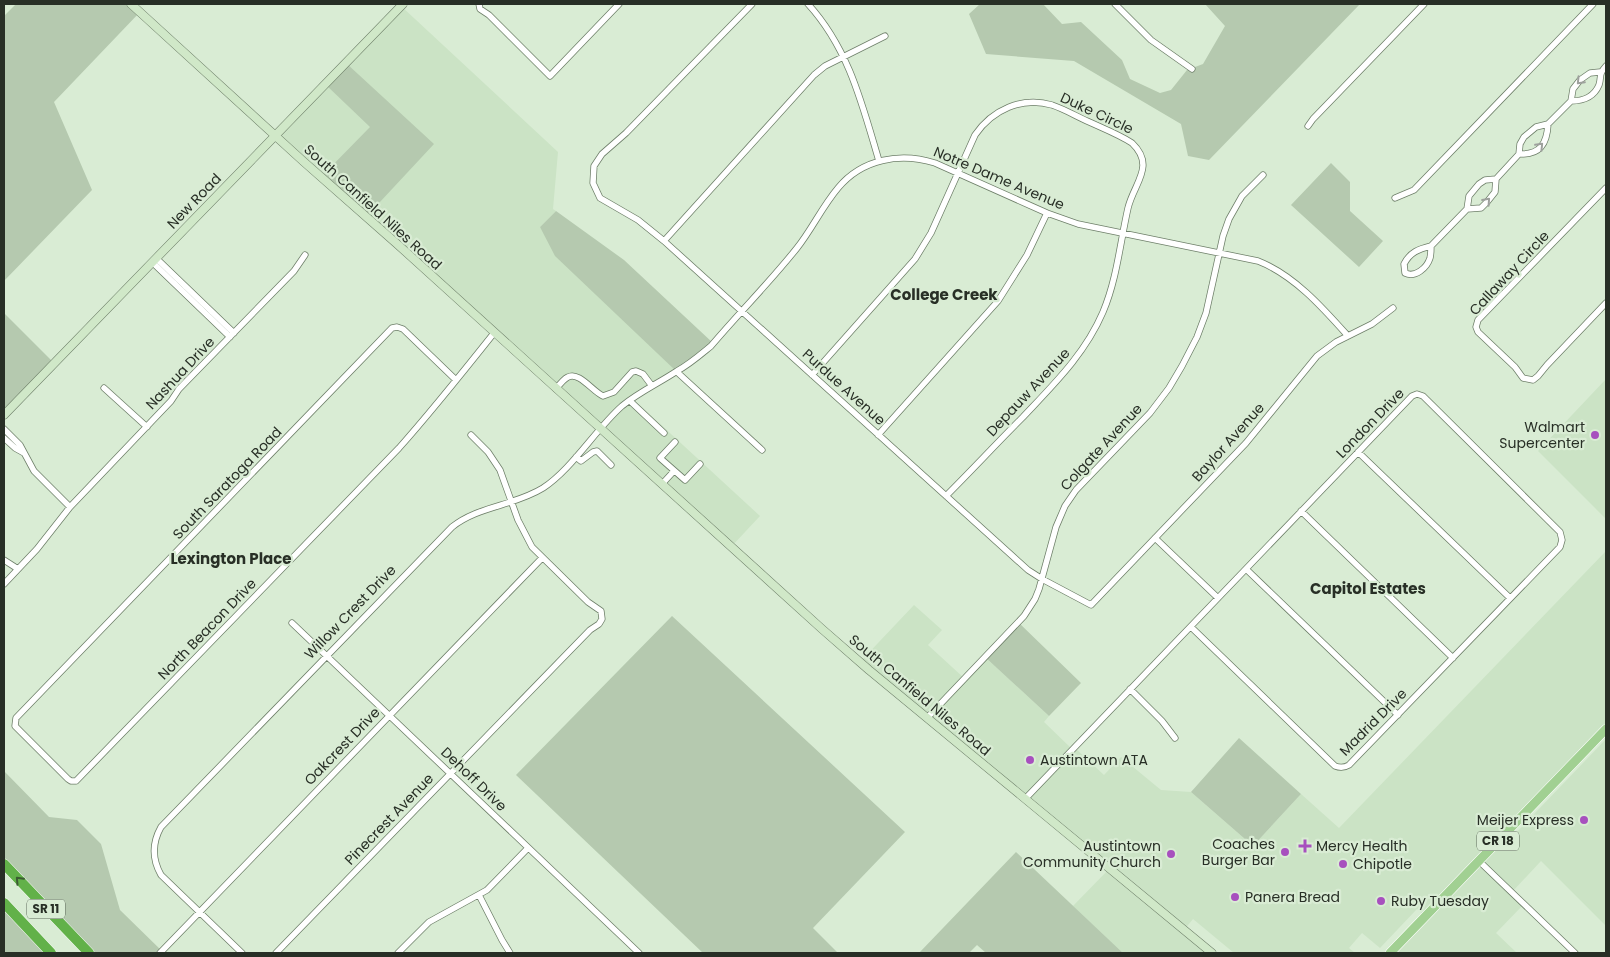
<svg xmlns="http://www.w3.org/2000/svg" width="1610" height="957" viewBox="0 0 1610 957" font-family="Poppins,sans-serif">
<rect width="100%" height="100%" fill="#d9ecd4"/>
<path fill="#cbe3c5" d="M 401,6 L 558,152 L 553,209 L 556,211 L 540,227 L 677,372 L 633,399 L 760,516 L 731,547 L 275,136 Z
M 1606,379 L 1606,519 L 1538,451 Z
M 1606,551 L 1606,729 L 1509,830 L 1514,835 L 1606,739 L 1606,926 L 1541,861 L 1512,892 L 1524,904 L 1496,933 L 1517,953 L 1390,953 L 1425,916 L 1417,909 L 1380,948 L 1362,933 L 1349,948 L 1355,953 L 1234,953 L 1193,919 L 1184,930 L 1212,953 L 1123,953 L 1073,906 L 1109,869 L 860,662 L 914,605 L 942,630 L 928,645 L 964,678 L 985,657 L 1049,716 L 1044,722 L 1072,749 L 1074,747 L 1104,775 L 1121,757 L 1161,790 L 1191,792 L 1253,846 L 1301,794 L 1339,828 Z"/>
<path fill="#b5c9af" d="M 16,4 L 131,4 L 140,12 L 54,102 L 92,190 L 4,281 L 4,16 Z
M 980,4 L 1043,4 L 1062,24 L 1081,22 L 1122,60 L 1130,79 L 1160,93 L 1171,90 L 1187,70 L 1203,64 L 1225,26 L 1205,4 L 1360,4 L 1209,160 L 1188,156 L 1181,124 L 1074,61 L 986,54 L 969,14 Z
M 346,63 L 434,144 L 366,217 L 321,177 L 370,127 L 325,84 Z
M 1331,163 L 1350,182 L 1350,211 L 1383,241 L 1359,267 L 1291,205 Z
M 556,211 L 624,260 L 713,343 L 677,372 L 555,256 L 540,227 Z
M 4,313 L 54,363 L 4,415 Z
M 672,616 L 905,832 L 813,928 L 838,953 L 703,953 L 516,775 Z
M 1018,622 L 1081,683 L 1049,716 L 985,657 Z
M 1239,738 L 1301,794 L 1253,846 L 1191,792 Z
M 4,771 L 49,817 L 77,820 L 101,844 L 120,910 L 164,953 L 89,953 L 4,864 Z
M 1016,852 L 1123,953 L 986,953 L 977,945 L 969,953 L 919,953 Z
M 4,903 L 51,953 L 4,953 Z"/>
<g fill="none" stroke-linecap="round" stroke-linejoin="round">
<defs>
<path id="street" d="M 479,4 L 480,9 L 489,15 L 550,76 L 619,4
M 752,4 L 626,133 L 602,154 L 594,166 L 593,183 L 600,198 L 638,220 L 664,241 L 1028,570 L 1042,579 L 1091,605 L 1246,443 L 1317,356 L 1336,342 L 1372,324 L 1393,308
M 808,4 C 849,49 862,104 879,161
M 1115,4 L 1151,40 L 1192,69
M 1571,101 C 1583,101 1594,97 1599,85 C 1602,75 1598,75 1606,66
M 1308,126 L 1313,119 L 1424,4
M 1519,154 C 1540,155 1547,144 1548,124
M 1606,188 L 1478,320 L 1476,327 L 1478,332 L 1515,367 L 1523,378 L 1533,380 L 1538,376 L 1547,365 L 1606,303
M 1395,198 L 1414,190 L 1593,4
M 1467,209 L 1481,208 L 1487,202 L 1495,192 L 1496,179 L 1519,154 L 1520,144 L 1524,137 L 1536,127 L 1548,124 L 1571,101 L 1573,89 L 1580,80 L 1590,73 L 1600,72
M 664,241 L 814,75 L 825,66 L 885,36
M 1431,246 L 1467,209 L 1469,196 L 1479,184 L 1485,180 L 1496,179
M 1431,246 C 1431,250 1431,254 1430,258 C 1427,268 1415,278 1405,273 L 1404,264 C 1410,252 1419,249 1431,246 Z
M 156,258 L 234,333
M 152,262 L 230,337
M 677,372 L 762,450
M 812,375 L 915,259 L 931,233 L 975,135 C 992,110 1022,96 1052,105 C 1064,109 1076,116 1087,121 C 1102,128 1118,134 1132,143 C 1156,166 1134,183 1128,208 C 1120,243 1117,279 1103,312 C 1085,354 1054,384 1023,417 C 997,443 972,470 946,496
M 456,380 L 403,329 L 397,327 L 392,328 L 16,718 L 15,726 L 68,779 L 71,781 L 76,781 L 399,448 C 432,411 463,372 494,333
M 104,388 L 147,427
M 556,389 C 559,385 564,379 568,377 C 579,371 593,392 603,396 L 614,392 L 632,372 L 636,371 L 643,374 L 652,386
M 630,401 L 664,433
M 4,429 L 20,445 L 34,471 L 70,507
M 878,435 L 998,301 L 1027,255 L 1047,213
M 4,438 L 15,448 L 24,453
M 675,442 L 660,458 L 685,480 L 700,464
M 1358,452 L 1510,598
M 576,457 L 581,461 L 593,452 L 597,451 L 611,465
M 662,484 L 674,471
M 1301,511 L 1453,658
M 1155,538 L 1218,598
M 4,560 L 18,569
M 1246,569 L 1398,715
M 4,584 L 37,549 L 70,507 L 171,401 L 179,389 L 294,271 L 305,255
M 292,623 L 639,953
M 1130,689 L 1162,721 L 1175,738
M 927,718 L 1024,616 L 1035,599 L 1039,589 L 1056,527 L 1065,506 L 1076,490 L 1150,413 L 1169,388 L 1182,366 L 1197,337 L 1206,313 L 1223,236 L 1229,219 L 1242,196 L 1263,175
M 1025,799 L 1412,396 L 1417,394 L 1423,396 L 1560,532 L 1562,540 L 1560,547 L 1349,765 C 1344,768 1340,768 1335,766 L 1191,627
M 1479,861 L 1575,953
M 479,895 L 502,940 L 510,953
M 160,953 L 542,558
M 242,953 L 161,875 C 152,859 152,843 161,827 L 452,527 C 478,506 514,506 543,488 C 572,469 595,430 622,406 C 639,392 659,383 677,371 C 690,364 700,355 711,346 C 739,313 770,282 797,248 C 812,229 822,207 838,188 C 862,159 900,152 935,163 L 1047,213 L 1078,224 L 1258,261 C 1294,275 1323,308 1348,336
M 276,953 L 590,630 L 599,624 L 602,619 L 601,611 L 588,602 L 532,547 L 518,520 L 500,470 L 488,452 L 471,435
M 398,953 L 429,922 L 487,890 L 528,848"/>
<path id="secondary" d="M 131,4 L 304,162 L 396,243 L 822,629 L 869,670 L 1212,953
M 4,415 L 403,4"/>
<path id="primary" d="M 1390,953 L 1606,729"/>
<path id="highway" d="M 4,864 L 89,953
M 4,903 L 51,953"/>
</defs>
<use href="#street" stroke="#6e7f69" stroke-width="7"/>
<use href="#secondary" stroke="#6e7f69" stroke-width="9"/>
<use href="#primary" stroke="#fff" stroke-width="10"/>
<use href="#highway" stroke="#fff" stroke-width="11"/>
<use href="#street" stroke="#fff" stroke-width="5.5"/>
<use href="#secondary" stroke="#d0e8c8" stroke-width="8"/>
<use href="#primary" stroke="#a1d092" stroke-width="9"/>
<use href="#highway" stroke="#62b149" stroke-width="10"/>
</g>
<defs><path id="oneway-chevron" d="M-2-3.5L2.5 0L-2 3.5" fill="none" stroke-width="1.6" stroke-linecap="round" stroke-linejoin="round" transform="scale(1.25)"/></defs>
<g stroke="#9ea19d">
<use href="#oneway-chevron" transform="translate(1580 81) rotate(134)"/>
<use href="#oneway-chevron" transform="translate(1540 146) rotate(-46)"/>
<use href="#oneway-chevron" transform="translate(1487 201) rotate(-48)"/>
</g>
<use stroke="#3c5c32" href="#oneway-chevron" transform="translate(19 880) rotate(-133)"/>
<g fill="#a750be" stroke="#d9ecd4" stroke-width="2">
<circle cx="1595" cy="435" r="5"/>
<circle cx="1030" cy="760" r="5"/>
<circle cx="1584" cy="820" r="5"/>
<path d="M1302.5 838.5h5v5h5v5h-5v5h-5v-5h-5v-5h5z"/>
<circle cx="1285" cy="852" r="5"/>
<circle cx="1171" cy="854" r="5"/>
<circle cx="1343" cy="864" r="5"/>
<circle cx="1235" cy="897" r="5"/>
<circle cx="1381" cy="901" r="5"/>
</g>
<g text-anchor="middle" stroke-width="4.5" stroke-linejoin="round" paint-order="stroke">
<g fill="#d9ecd4" stroke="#5d685a" stroke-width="1">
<rect x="1477" y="831.5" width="42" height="19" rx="4"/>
<rect x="27" y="899.5" width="38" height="19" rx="4"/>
</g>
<g font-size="12" font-weight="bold" fill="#282f26">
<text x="1498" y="845">CR 18</text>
<text x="46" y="913">SR 11</text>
</g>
<g font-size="14" fill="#282f26" stroke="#d9ecd4">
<text transform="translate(1097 113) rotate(25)" y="5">Duke Circle</text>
<text transform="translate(999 178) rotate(23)" y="5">Notre Dame Avenue</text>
<text transform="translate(194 201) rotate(-46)" y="5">New Road</text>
<text transform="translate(373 207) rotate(42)" y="5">South Canfield Niles Road</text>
<text transform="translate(1509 273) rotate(-47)" y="5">Callaway Circle</text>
<text transform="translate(180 373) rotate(-47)" y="5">Nashua Drive</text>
<text transform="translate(844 387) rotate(42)" y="5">Purdue Avenue</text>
<text transform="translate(1028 392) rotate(-47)" y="5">Depauw Avenue</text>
<text transform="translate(1370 423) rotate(-46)" y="5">London Drive</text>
<text transform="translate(1228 442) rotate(-48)" y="5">Baylor Avenue</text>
<text transform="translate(1101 447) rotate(-47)" y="5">Colgate Avenue</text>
<text transform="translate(227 483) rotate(-46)" y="5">South Saratoga Road</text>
<text transform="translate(350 612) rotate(-46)" y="5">Willow Crest Drive</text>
<text transform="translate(207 629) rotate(-46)" y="5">North Beacon Drive</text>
<text transform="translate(920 695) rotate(40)" y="5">South Canfield Niles Road</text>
<text transform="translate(1373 722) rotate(-45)" y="5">Madrid Drive</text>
<text transform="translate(342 746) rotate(-46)" y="5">Oakcrest Drive</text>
<text transform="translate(474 779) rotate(44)" y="5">Dehoff Drive</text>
<text transform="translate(389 819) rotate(-46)" y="5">Pinecrest Avenue</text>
</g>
<g font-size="14" fill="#282f26" stroke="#d9ecd4" text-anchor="start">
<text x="1585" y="432" text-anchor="end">Walmart<tspan x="1585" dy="16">Supercenter</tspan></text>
<text x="1040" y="765">Austintown ATA</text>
<text x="1574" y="825" text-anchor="end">Meijer Express</text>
<text x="1275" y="849" text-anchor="end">Coaches<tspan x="1275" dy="16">Burger Bar</tspan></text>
<text x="1161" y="851" text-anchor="end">Austintown<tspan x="1161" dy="16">Community Church</tspan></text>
<text x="1316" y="851">Mercy Health</text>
<text x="1353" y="869">Chipotle</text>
<text x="1245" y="902">Panera Bread</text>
<text x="1391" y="906">Ruby Tuesday</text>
</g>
<g font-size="15" font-weight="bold" fill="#282f26" stroke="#d9ecd4">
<text x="944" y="300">College Creek</text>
<text x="231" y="564">Lexington Place</text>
<text x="1368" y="594">Capitol Estates</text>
</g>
</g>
<rect width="1610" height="957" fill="none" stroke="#282f26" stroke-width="10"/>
</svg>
